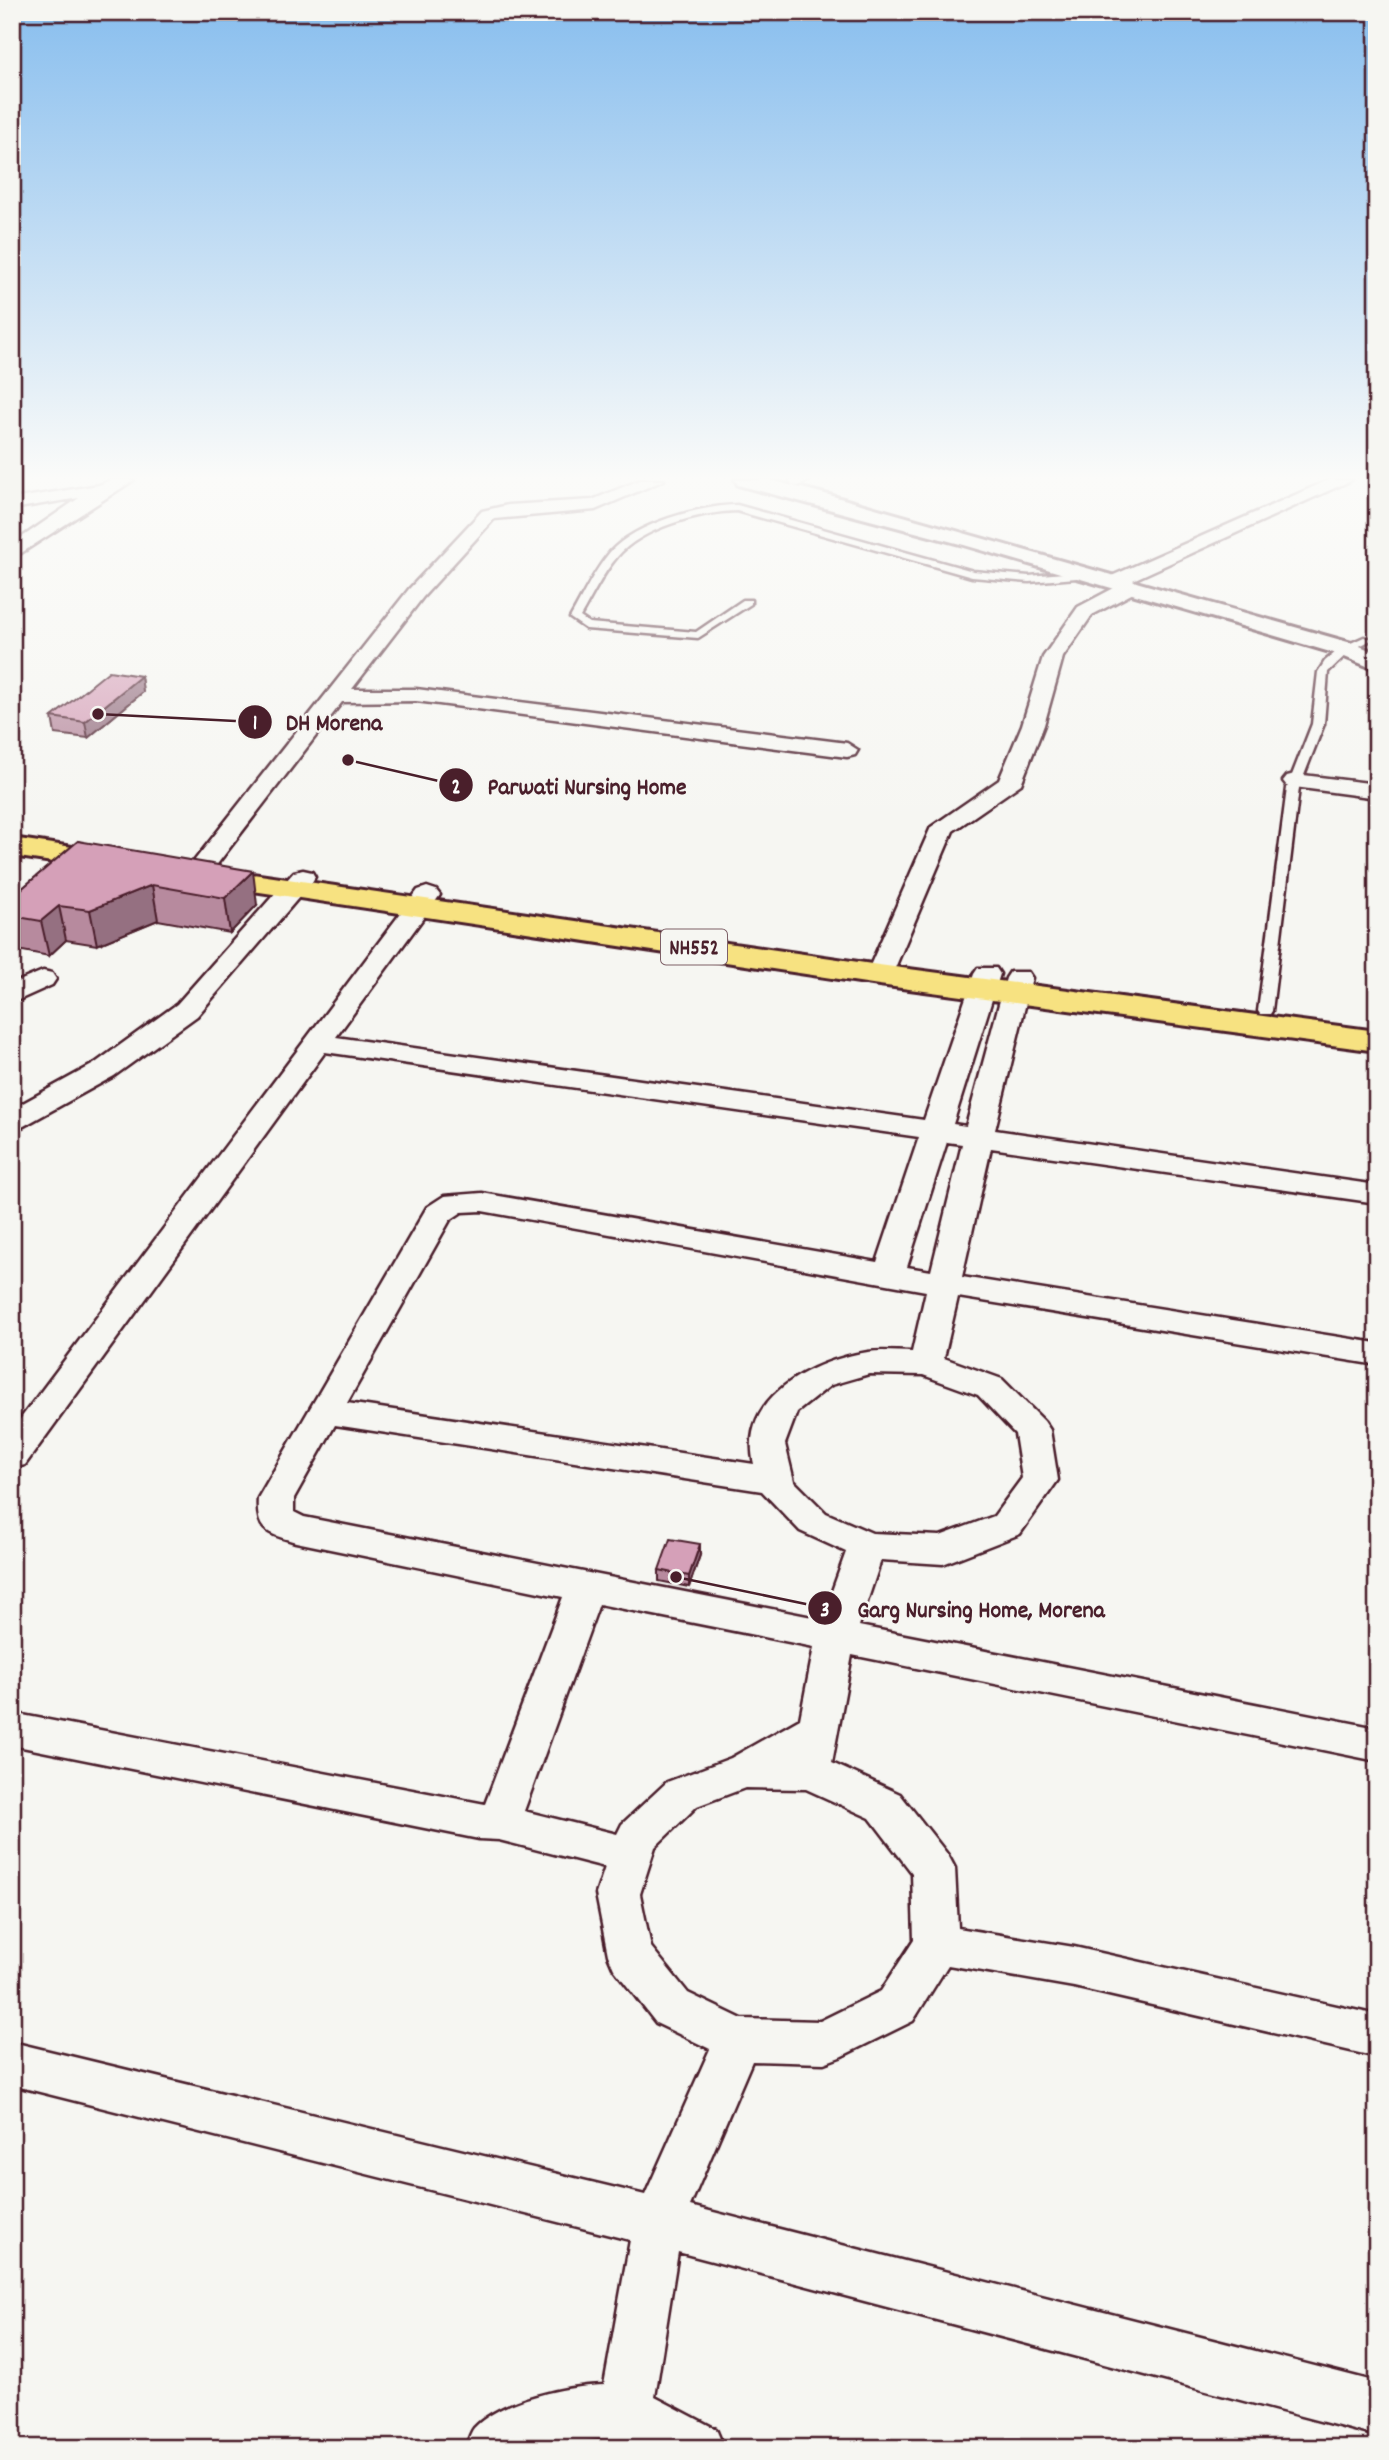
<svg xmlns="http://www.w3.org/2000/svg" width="1389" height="2460" viewBox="0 0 1389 2460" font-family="Dekko,sans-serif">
<rect width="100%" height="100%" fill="#f6f6f2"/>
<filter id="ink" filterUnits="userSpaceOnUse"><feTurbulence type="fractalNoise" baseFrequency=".0143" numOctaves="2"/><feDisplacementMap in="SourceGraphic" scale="14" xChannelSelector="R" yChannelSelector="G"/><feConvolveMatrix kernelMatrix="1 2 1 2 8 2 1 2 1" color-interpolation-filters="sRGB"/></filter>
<g filter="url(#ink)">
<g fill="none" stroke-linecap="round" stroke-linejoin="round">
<defs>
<path id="lane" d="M 737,505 L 973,571 L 1029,576 L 1088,571 L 1093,574 L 1088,577 L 1029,582 L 972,577 L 737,511 C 700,512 641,528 617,557 C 602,574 592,597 580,617 L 589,623 L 696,632 L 743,600 L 751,600 L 751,604 L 698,638 L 586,629 L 570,618 C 583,596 593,572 610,552 C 636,523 699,506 737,505 Z
M 1364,637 L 1373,639 L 1350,651 L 1328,672 L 1324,724 L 1299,788 L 1272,1011 L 1270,1014 L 1260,1014 L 1258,1011 L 1287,788 L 1312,724 L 1318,672 L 1325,661 L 1342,647 Z"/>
<path id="street" d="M 111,480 L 134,480 L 12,559 L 12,544 L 79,498 L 12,509 L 12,499 L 99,485 Z
M 640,480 L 664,480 L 595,510 L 494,519 L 423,597 L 352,689 L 416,689 L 847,743 L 858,750 L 855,755 L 847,757 L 416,701 L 342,702 L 205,880 L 187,880 L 184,875 L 187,870 L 409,589 L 482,511 L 508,505 L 592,500 Z
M 790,480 L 810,480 L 798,486 L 792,485 Z
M 1329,480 L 1352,480 L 1133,580 L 1142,586 L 1139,590 L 1092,615 L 1063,657 L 1044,725 L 1021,784 L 953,831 L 892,975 L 888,981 L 870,981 L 866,975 L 931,827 L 999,780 L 1022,725 L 1043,657 L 1078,607 L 1114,588 L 1104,582 L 1107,578 Z
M 1295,774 L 1377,784 L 1377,798 L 1287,786 L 1283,781 L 1287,776 Z
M 303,870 L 312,872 L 315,877 L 312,882 L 197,1016 L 114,1076 L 22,1127 L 12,1130 L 12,1109 L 94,1064 L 177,1004 L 294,872 Z
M 427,887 L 436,890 L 440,895 L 336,1037 L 924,1120 L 974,974 L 978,968 L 996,968 L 1000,974 L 953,1124 L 966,1126 L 1006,978 L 1010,972 L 1028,972 L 1032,978 L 995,1130 L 1377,1185 L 1377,1203 L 991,1148 L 962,1277 L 1377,1343 L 1377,1365 L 958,1297 L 944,1358 L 1002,1379 L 1044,1421 L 1050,1430 L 1058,1480 L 1020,1534 L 943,1564 L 881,1560 L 859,1626 L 1377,1728 L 1377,1761 L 852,1655 L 832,1763 L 900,1794 L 948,1855 L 955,1868 L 958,1928 L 1074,1947 L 1377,2015 L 1377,2057 L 1074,1987 L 948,1965 L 913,2021 L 840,2057 L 824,2063 L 752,2061 L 690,2206 L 1377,2382 L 1377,2436 L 678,2252 L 655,2397 L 716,2429 L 724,2448 L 643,2448 C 609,2430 577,2444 542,2448 C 517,2450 490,2448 465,2448 C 468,2442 470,2433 474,2428 C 501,2400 567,2386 604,2385 L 630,2240 L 12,2085 L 12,2042 L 645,2195 L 710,2049 L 656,2023 L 614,1969 L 608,1955 L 596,1894 L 605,1867 L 499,1840 L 479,1839 L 12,1745 L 12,1713 L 485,1804 L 563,1597 L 296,1542 C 266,1533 256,1531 258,1498 L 427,1207 L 444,1196 L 482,1193 L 877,1262 L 919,1137 L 325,1052 L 25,1465 L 12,1468 L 12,1430 L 418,890 ZM 947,1142 L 962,1144 L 931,1271 L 907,1267 ZM 482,1211 L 926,1291 L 912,1352 C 898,1352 882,1350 868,1352 C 812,1361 738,1397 754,1464 L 347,1403 L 450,1220 L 462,1212 ZM 869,1374 L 923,1375 L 978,1395 L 1015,1434 L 1022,1478 L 994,1516 L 940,1536 L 872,1533 L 826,1513 L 794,1481 L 785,1444 L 797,1412 L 831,1385 ZM 335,1425 L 762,1491 L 800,1531 L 846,1552 L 822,1619 L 304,1517 L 294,1512 L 294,1498 ZM 599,1604 L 814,1647 L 800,1719 L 731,1758 L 667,1782 L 622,1824 L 617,1834 L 524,1811 ZM 745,1788 L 806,1789 L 870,1818 L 912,1873 L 914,1940 L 881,1991 L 820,2021 L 742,2019 L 688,1993 L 651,1947 L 640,1894 L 655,1847 L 697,1806 Z
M 43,971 L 52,973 L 56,979 L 52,985 L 12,1003 L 12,984 Z"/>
<path id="secondary" d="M 735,480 L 770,480 L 829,495 L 1355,644 L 1377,653 L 1377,670 L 1337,654 L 964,545 L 738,485 Z"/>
<path id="highway" d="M 12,838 L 113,853 L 124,856 L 128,862 L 124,868 L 113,871 L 12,856 Z
M 204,867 L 879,965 L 1377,1031 L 1377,1051 L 879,985 L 193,882 L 189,876 L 193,870 Z"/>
</defs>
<use href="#lane" stroke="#4a1f2b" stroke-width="5"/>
<use href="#street" stroke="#4a1f2b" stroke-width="5"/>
<use href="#secondary" stroke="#4a1f2b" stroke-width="6"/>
<use href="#highway" stroke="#4a1f2b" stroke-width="6"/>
<use href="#lane" fill="#f6f6f2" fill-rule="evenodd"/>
<use href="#street" fill="#f6f6f2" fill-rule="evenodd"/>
<use href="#secondary" fill="#f6f6f2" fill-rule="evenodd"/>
<use href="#highway" fill="#f7e281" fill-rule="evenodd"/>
</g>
<path fill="#b78a9e" stroke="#4a1f2b" stroke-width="2" d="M 141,676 L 143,692 L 88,738 L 55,734 L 52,717 Z
M 78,841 L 257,905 L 230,933 L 158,920 L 97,945 L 66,940 L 49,956 L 12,949 L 12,897 Z
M 700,1555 L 689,1587 L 659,1581 L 659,1570 Z"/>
<path fill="#957081" stroke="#4a1f2b" stroke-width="2" d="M 141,676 L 143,692 L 88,738 L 85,722 Z
M 253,871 L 257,905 L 230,933 L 225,898 Z
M 152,885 L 158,920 L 97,945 L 90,910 Z
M 59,906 L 66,940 L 49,956 L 41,921 Z
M 700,1544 L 700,1555 L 689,1587 L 689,1576 Z"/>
<path fill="#d5a0b8" stroke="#4a1f2b" stroke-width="2" d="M 109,671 L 141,676 L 85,722 L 52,717 Z
M 78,841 L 253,871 L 225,898 L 152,885 L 90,910 L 59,906 L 41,921 L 12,916 L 12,897 Z
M 670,1539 L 700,1544 L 689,1576 L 659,1570 Z"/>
</g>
<linearGradient id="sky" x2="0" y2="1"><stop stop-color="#88beee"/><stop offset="0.58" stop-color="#fbfbf9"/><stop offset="1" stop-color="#fbfbf9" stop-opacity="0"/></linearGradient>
<rect width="1389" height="824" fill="url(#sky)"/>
<g text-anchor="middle" stroke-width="5" stroke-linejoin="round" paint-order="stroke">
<rect fill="#f6f6f2" stroke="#7e6067" stroke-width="2" x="661" y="929.5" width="66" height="35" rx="5"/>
<g font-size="21" font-weight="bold" fill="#4a1f2b">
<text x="694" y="954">NH552</text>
</g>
</g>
<path fill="none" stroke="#4a1f2b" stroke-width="2.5" d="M98 714L255 722M348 760L456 785M676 1577L825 1608"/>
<g fill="#4a1f2b" stroke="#f6f6f2" stroke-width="2.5">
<circle cx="98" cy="714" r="7"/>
<circle cx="348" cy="760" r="7"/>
<circle cx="676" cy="1577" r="7"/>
<circle cx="255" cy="722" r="18"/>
<circle cx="456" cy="785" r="18"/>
<circle cx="825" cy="1608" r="18"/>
</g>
<g font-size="21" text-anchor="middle" font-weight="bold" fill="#fff">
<text x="255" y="729">1</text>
<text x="456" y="793">2</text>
<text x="825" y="1616">3</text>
</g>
<g font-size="24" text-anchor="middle" font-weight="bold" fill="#4a1f2b" stroke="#f6f6f2" stroke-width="5" stroke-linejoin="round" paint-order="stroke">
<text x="334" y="730">DH Morena</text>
<text x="587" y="794">Parwati Nursing Home</text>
<text x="981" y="1617">Garg Nursing Home, Morena</text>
</g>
<rect width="1389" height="2460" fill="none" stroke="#f6f6f2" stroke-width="42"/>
<rect x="21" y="21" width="1347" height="2418" fill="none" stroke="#4a1f2b" stroke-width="2.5" filter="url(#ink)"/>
</svg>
